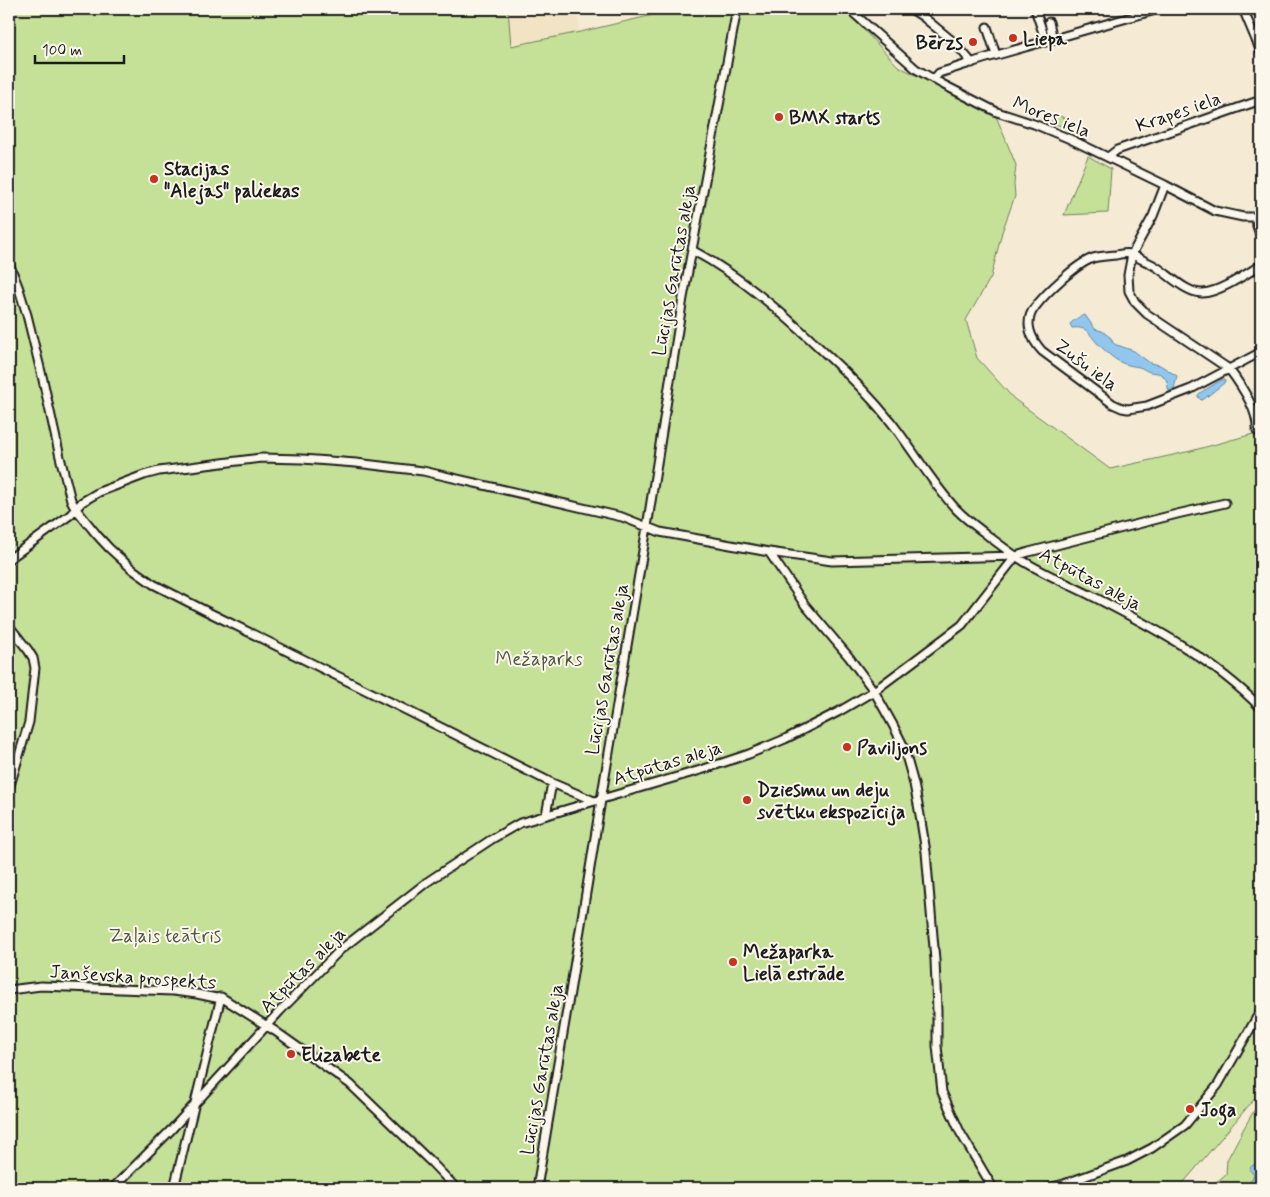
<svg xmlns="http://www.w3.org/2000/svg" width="1270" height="1197" viewBox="0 0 1270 1197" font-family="Mynerve,sans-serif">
<rect width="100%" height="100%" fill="#f5ebd5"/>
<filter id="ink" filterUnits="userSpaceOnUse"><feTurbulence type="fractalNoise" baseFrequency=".02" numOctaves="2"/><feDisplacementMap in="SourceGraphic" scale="10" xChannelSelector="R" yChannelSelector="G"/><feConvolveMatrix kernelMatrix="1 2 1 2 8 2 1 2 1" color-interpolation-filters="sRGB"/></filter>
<g filter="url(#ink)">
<path fill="#f1e3c4" d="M 508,9 L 577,10 L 580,32 L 510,46 Z"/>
<path fill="#c5e198" stroke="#707e5a" d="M 9,9 L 508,9 L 511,46 L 580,32 L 679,9 L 844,9 L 898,66 L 996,116 L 1016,165 L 1014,184 L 1015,196 L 1002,232 L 991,277 L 966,320 L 977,358 L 1014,399 L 1110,469 L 1191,451 L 1253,434 L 1261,428 L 1261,1091 L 1179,1188 L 9,1188 Z
M 1060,116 L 1067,119 L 1063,127 L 1051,122 L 1053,118 Z
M 1088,156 L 1111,169 L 1108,213 L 1064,215 Z
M 1261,1103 L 1261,1165 L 1253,1165 L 1254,1175 L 1247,1188 L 1204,1188 L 1219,1180 L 1226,1174 L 1227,1160 L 1244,1128 L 1256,1107 Z"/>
<path fill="#91c7ef" stroke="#62839b" d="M 1085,315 L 1095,329 L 1102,331 L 1111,338 L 1113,343 L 1116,345 L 1120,346 L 1134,351 L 1150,363 L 1160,365 L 1177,376 L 1174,389 L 1169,391 C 1167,386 1168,380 1164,377 C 1160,372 1155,373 1150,372 C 1146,371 1143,368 1139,367 C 1133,366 1126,365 1120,362 C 1112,358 1106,351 1099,345 C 1089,335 1089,326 1072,328 L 1070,324 C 1075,319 1078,317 1085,315 Z
M 1223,379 L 1225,380 L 1224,383 L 1204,399 L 1201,400 L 1198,397 L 1198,395 L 1200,393 Z
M 1253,1165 L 1261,1165 L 1261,1188 L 1247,1188 L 1254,1175 L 1249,1169 Z"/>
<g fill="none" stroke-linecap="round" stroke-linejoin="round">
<defs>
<path id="street" d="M 849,9 L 916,69 L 942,84 L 997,112 L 1034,124 L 1070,139 L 1165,185 L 1215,211 L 1243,217 L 1261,217
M 911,9 L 922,16 L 956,44 L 972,63
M 1035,9 L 1046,42
M 1243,9 L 1261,52
M 1049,22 L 1053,40
M 987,27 L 996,55
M 934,79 L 939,73 C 959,67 978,60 997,55 C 1051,40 1105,24 1159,9
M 1108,157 L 1117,150 L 1261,100
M 1165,185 L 1153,216 L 1132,254 L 1128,275 L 1129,291 L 1135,302 L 1147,314 L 1229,369 C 1241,385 1259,411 1257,431
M 1256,217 L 1257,226 L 1261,237
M 692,250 C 742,277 785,315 826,354 C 849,375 871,397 891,422 C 913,450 932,483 956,509 C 964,517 974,525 982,531 C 996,542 1010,553 1025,562 C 1047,575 1070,585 1092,596 C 1153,627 1213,659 1261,708
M 9,263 L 19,289 L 27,315 L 43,380 L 60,457 L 71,500 L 76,509 L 97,535 L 109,548 L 132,569 L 153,584 L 204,610 L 398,706 L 552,783 L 594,801
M 1261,265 C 1246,274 1220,292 1203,293 C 1188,294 1170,276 1158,268 C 1151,263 1144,261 1137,257 C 1134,256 1134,255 1131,254 C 1126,253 1120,254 1116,255 C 1108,256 1100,256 1093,258 C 1076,264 1046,293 1035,307 C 1023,322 1031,339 1042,351 L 1113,404 L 1122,408 L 1128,409 L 1147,406 L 1191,389 L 1261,352
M 769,552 L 805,605 L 849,657 L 874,691 L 893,725 L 903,745 L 914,784 L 920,815 L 926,852 L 935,960 L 937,1011 L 937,1046 L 942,1092 L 960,1132 L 993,1188
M 9,559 L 70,515 L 82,502 L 99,492 L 144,475 L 159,471 L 261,458 L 302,459 L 356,463 L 423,471 L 622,517 L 660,532 L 769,552 L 832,561 L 1016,556 L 1029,552 L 1177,514 L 1225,503
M 9,626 L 28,650 L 33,658 L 35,668 L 29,722 L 9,789
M 546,815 L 552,783
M 9,990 L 41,986 L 173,991 L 197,994 L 216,998 L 221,997 L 275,1031 L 350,1084 L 432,1163 L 456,1188
M 113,1188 L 171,1130 L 280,1011 L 340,950 L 427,882 L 492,839 L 520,823 L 704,769 L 749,754 L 785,739 L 838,712 L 874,691 L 962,625 L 1016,556
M 174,1188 L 221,997
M 537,1188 L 570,992 L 601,800 L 647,527 L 683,298 L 737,9
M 1048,1188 L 1064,1184 L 1127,1161 L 1152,1148 L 1185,1125 L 1218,1085 L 1261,1010"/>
</defs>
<use href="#street" stroke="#1c1c1c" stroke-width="11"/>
<use href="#street" stroke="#fbf7ec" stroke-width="7"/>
</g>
</g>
<g fill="#c8321e" stroke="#fbf7ec" stroke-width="2">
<circle cx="1013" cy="38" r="5"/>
<circle cx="973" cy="42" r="5"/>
<circle cx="779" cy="117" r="5"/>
<circle cx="154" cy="179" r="5"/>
<circle cx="847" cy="747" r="5"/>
<circle cx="747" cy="800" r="5"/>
<circle cx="733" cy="962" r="5"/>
<circle cx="291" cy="1054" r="5"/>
<circle cx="1190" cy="1109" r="5"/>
</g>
<g text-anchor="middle" stroke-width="4" stroke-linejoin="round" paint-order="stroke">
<g font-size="19" font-weight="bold" fill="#1c1c1c" stroke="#fbf7ec" text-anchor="start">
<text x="1023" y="45">Liepa</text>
<text x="963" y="49" text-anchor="end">Bērzs</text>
<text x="789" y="124">BMX starts</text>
<text x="164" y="175">Stacijas<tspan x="164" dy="22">"Alejas" paliekas</tspan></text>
<text x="857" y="754">Paviljons</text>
<text x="757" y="796">Dziesmu un deju<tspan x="757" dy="22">svētku ekspozīcija</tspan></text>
<text x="743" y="958">Mežaparka<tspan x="743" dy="22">Lielā estrāde</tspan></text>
<text x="301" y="1061">Elizabete</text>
<text x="1200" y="1116">Joga</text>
</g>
<g font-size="19" fill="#1c1c1c" stroke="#fbf7ec">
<text transform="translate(1178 111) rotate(-19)" y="7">Krapes iela</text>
<text transform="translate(1052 116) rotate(22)" y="7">Mores iela</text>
<text transform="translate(673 270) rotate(-80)" y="7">Lūcijas Garūtas aleja</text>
<text transform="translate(1087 364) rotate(37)" y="7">Zušu iela</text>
<text transform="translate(1091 578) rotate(28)" y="7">Atpūtas aleja</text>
<text transform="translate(606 669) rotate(-80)" y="7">Lūcijas Garūtas aleja</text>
<text transform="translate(667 762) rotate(-17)" y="7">Atpūtas aleja</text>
<text transform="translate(302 969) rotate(-45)" y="7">Atpūtas aleja</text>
<text transform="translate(133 976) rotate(4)" y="7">Janševska prospekts</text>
<text transform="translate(541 1069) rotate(-80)" y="7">Lūcijas Garūtas aleja</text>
</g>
<g font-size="19" fill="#4f5741" stroke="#fbf7ec">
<text x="539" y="665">Mežaparks</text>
<text x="165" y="942">Zaļais teātris</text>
</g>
</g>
<rect width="1270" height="1197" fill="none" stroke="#fbf7ec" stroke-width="30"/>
<rect x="15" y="15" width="1240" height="1167" fill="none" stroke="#1c1c1c" stroke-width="2" filter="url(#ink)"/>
<path d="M35 55v8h89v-8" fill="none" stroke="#1c1c1c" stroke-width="2.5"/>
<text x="42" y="55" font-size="15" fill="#1c1c1c" stroke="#fbf7ec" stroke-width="4" paint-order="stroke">100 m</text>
</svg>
